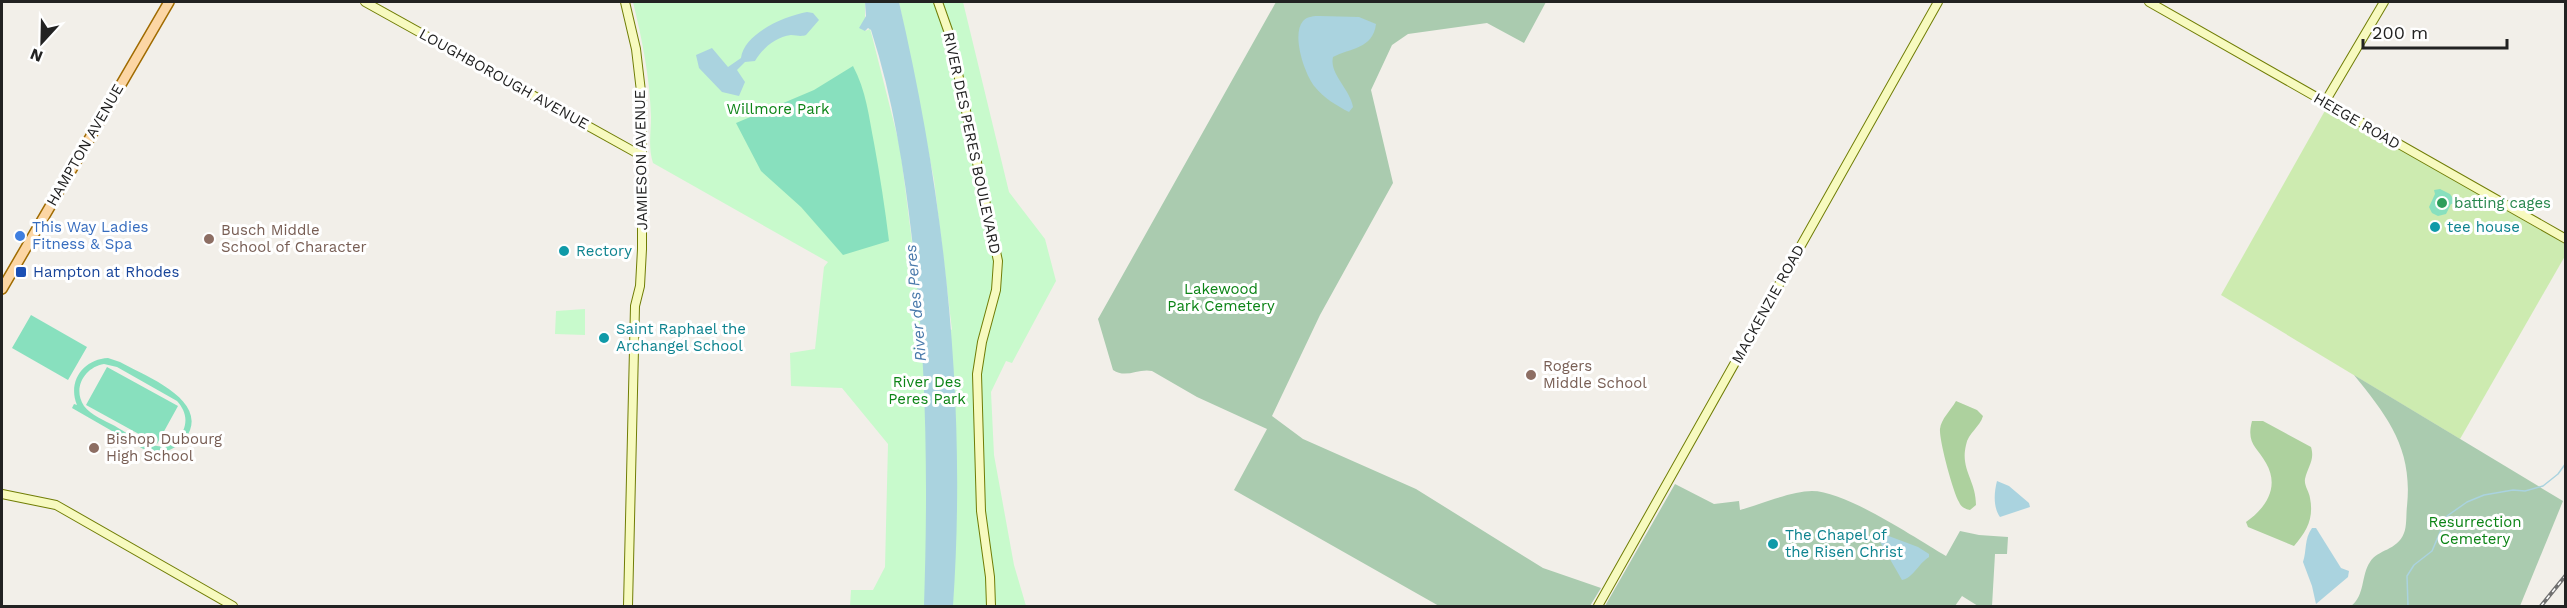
<svg xmlns="http://www.w3.org/2000/svg" width="2567" height="608" viewBox="0 0 2567 608" font-family="'Work Sans',sans-serif">
<rect width="100%" height="100%" fill="#f2efe9"/>
<path fill="#cdebb0" d="M 2327,107 L 2565,244 L 2565,256 L 2460,439 L 2221,295 Z"/>
<path fill="#add19e" d="M 1956,401 L 1977,410 L 1983,416 C 1980,427 1968,433 1966,445 C 1960,470 1976,480 1976,505 L 1970,510 C 1965,509 1961,507 1959,502 C 1953,492 1939,440 1940,429 C 1941,419 1951,410 1956,401 Z
M 2252,421 L 2263,421 L 2311,447 C 2315,460 2308,466 2305,479 C 2304,486 2309,491 2310,498 C 2314,518 2307,531 2294,546 L 2248,527 L 2246,522 C 2266,508 2280,487 2266,463 C 2257,447 2246,444 2252,421 Z"/>
<path fill="#aacbaf" d="M 1276,2 L 1546,2 L 1524,43 L 1487,23 L 1408,34 L 1392,45 L 1371,90 L 1393,183 L 1320,315 L 1272,416 L 1303,439 L 1416,489 L 1543,568 L 1601,588 L 1590,606 L 1439,606 L 1234,490 L 1267,429 L 1197,397 L 1152,371 C 1138,368 1126,379 1113,370 L 1098,319 Z
M 2354,375 L 2563,501 L 2520,606 L 2351,606 C 2365,596 2361,575 2370,562 C 2378,549 2397,551 2404,533 C 2407,526 2406,514 2407,506 C 2413,449 2388,417 2354,375 Z
M 1675,484 L 1714,504 L 1739,501 L 1740,510 C 1761,504 1792,491 1812,491 C 1846,491 1915,538 1946,556 L 1960,531 L 1979,535 L 2008,537 L 2007,554 L 1995,554 L 1992,606 L 1978,606 L 1962,596 L 1955,606 L 1605,606 Z"/>
<path fill="#c8facc" d="M 633,2 L 865,2 L 865,31 L 870,29 L 872,36 L 900,147 L 921,313 L 952,330 L 934,180 L 899,2 L 963,2 L 1009,192 L 1045,239 L 1056,281 L 1012,363 L 1006,361 L 991,392 L 994,455 L 1014,565 L 1026,606 L 850,606 L 851,590 L 873,590 L 885,567 L 888,444 L 842,388 L 791,386 L 790,353 L 815,349 L 824,267 L 828,262 L 653,163 C 648,148 651,132 651,117 C 650,78 642,39 633,2 Z
M 585,309 L 585,335 L 555,334 L 556,311 Z"/>
<path fill="#88e0be" fill-rule="evenodd" d="M 853,66 C 866,90 869,117 874,143 C 880,176 885,208 889,241 L 843,255 L 801,207 L 761,171 L 736,123 L 814,90 Z
M 2440,189 L 2450,194 L 2456,203 L 2451,204 L 2446,214 L 2438,216 L 2432,213 L 2429,207 L 2435,194 L 2434,190 Z
M 31,315 L 87,347 L 68,380 L 12,348 Z
M 108,358 L 120,362 C 145,376 213,401 185,439 C 178,449 165,449 159,458 L 72,408 L 74,404 L 77,405 C 67,381 84,359 108,358 ZM 104,364 L 117,367 L 177,401 C 185,410 188,420 183,431 C 169,463 134,437 115,426 C 105,421 91,415 84,406 C 72,388 85,367 104,364 Z
M 107,367 L 178,406 L 157,444 L 86,405 Z"/>
<path fill="#aad3df" d="M 865,2 L 899,2 C 945,199 967,404 953,606 L 924,606 C 928,483 927,362 912,239 C 904,169 893,98 871,30 L 868,28 L 865,31 L 859,28 L 866,16 Z
M 807,12 L 813,13 L 819,20 L 806,35 C 800,37 797,35 791,35 C 775,37 762,49 755,61 L 745,62 L 737,70 L 745,82 L 739,96 L 722,92 L 699,68 L 696,55 L 712,48 L 728,67 L 741,58 C 744,33 785,16 807,12 Z
M 1320,16 L 1359,17 L 1376,24 C 1373,49 1350,48 1333,57 C 1329,74 1350,89 1353,107 L 1349,112 C 1337,106 1324,98 1315,87 C 1305,75 1291,35 1303,21 C 1308,16 1314,16 1320,16 Z
M 1997,481 L 2009,486 L 2029,503 L 2030,507 L 2000,517 C 1993,507 1994,493 1997,481 Z
M 2312,528 L 2316,528 L 2341,568 L 2349,571 L 2348,577 L 2316,604 L 2312,586 L 2303,562 C 2307,550 2304,539 2312,528 Z
M 1878,532 L 1918,547 L 1929,554 L 1929,557 C 1919,563 1913,578 1902,580 L 1876,535 Z"/>
<g fill="none" stroke-linecap="round" stroke-linejoin="round">
<path stroke="#aad3df" stroke-width="1.5" d="M 2408,606 L 2407,576 L 2414,565 L 2432,551 L 2447,516 L 2467,502 L 2484,495 L 2513,490 L 2525,491 L 2543,486 L 2558,474 L 2566,463"/>
<defs>
<path id="secondary" d="M 365,2 L 642,156
M 625,2 L 636,49 L 642,100 L 642,249 L 640,286 L 635,306 L 628,606
M 938,2 L 950,36 L 998,261 L 996,290 L 982,342 L 977,374 L 981,511 L 990,577 L 991,606
M 2149,2 L 2566,239
M 2325,102 L 2384,2
M 2,494 L 56,505 L 233,606
M 1598,606 L 1938,2"/>
<path id="primary" d="M 2,289 L 169,2"/>
</defs>
<use href="#secondary" stroke="#707d05" stroke-width="10"/>
<use href="#primary" stroke="#a06b00" stroke-width="12"/>
<use href="#secondary" stroke="#f7fabf" stroke-width="8"/>
<use href="#primary" stroke="#fcd6a4" stroke-width="9"/>
<defs>
<path id="rail" d="M 2541,606 L 2566,575"/>
</defs>
<use href="#rail" stroke="#707070" stroke-width="4"/>
<use href="#rail" stroke="#fff" stroke-width="1.5" stroke-dasharray="4.5" stroke-linecap="butt"/>
</g>
<circle fill="#2e9e5b" stroke="#fff" stroke-width="2" cx="2442" cy="203" r="6"/>
<g fill="#0f9aa8" stroke="#fff" stroke-width="2">
<circle cx="2435" cy="227" r="6"/>
<circle cx="564" cy="251" r="6"/>
<circle cx="604" cy="338" r="6"/>
<circle cx="1773" cy="544" r="6"/>
</g>
<circle fill="#3f7fe0" stroke="#fff" stroke-width="2" cx="20" cy="236" r="6"/>
<g fill="#8d6e63" stroke="#fff" stroke-width="2">
<circle cx="209" cy="239" r="6"/>
<circle cx="1531" cy="375" r="6"/>
<circle cx="94" cy="448" r="6"/>
</g>
<rect fill="#1a4fb4" stroke="#fff" stroke-width="2" x="15" y="266" width="12" height="12" rx="3"/>
<g text-anchor="middle" stroke-width="6" stroke-linejoin="round" paint-order="stroke">
<g font-size="15" fill="#222" stroke="#fff">
<text transform="translate(504 79) rotate(29)" y="5">LOUGHBOROUGH AVENUE</text>
<text transform="translate(2357 121) rotate(30)" y="5">HEEGE ROAD</text>
<text transform="translate(972 143) rotate(78)" y="5">RIVER DES PERES BOULEVARD</text>
<text transform="translate(85 145) rotate(-60)" y="5">HAMPTON AVENUE</text>
<text transform="translate(641 160) rotate(-91)" y="5">JAMIESON AVENUE</text>
<text transform="translate(1768 304) rotate(-61)" y="5">MACKENZIE ROAD</text>
</g>
<g font-size="15" fill="#0c8416" stroke="#fff">
<text x="778" y="114">Willmore Park</text>
<text x="1221" y="294">Lakewood<tspan x="1221" dy="17">Park Cemetery</tspan></text>
<text x="927" y="387">River Des<tspan x="927" dy="17">Peres Park</tspan></text>
<text x="2475" y="527">Resurrection<tspan x="2475" dy="17">Cemetery</tspan></text>
</g>
<g font-size="15" fill="#27864d" stroke="#fff" text-anchor="start">
<text x="2454" y="208">batting cages</text>
</g>
<g font-size="15" fill="#366cbe" stroke="#fff" text-anchor="start">
<text x="32" y="232">This Way Ladies<tspan x="32" dy="17">Fitness &amp; Spa</tspan></text>
</g>
<g font-size="15" fill="#0d838f" stroke="#fff" text-anchor="start">
<text x="2447" y="232">tee house</text>
<text x="576" y="256">Rectory</text>
<text x="616" y="334">Saint Raphael the<tspan x="616" dy="17">Archangel School</tspan></text>
<text x="1785" y="540">The Chapel of<tspan x="1785" dy="17">the Risen Christ</tspan></text>
</g>
<g font-size="15" fill="#785e54" stroke="#fff" text-anchor="start">
<text x="221" y="235">Busch Middle<tspan x="221" dy="17">School of Character</tspan></text>
<text x="1543" y="371">Rogers<tspan x="1543" dy="17">Middle School</tspan></text>
<text x="106" y="444">Bishop Dubourg<tspan x="106" dy="17">High School</tspan></text>
</g>
<g font-size="15" fill="#164399" stroke="#fff" text-anchor="start">
<text x="33" y="277">Hampton at Rhodes</text>
</g>
<g font-size="16" font-style="italic" fill="#4a7aab" stroke="#fff">
<text transform="translate(915 303) rotate(-95)" y="6">River des Peres</text>
</g>
</g>
<rect width="2567" height="608" fill="none" stroke="#222222" stroke-width="6"/>
<g transform="translate(42 42) rotate(202)" stroke="#ffffff" stroke-width="4.5" paint-order="stroke">
<path d="M0-4.5L10 22L0 15L-10 22Z" fill="#222222"/>
<text y="-9" font-size="16" font-weight="bold" text-anchor="middle" fill="#222222">N</text>
</g>
<path d="M2363 39v9h144v-9" fill="none" stroke="#222222" stroke-width="3"/>
<text x="2372" y="39" font-size="18" fill="#222222" stroke="#ffffff" stroke-width="4.5" paint-order="stroke">200 m</text>
</svg>
